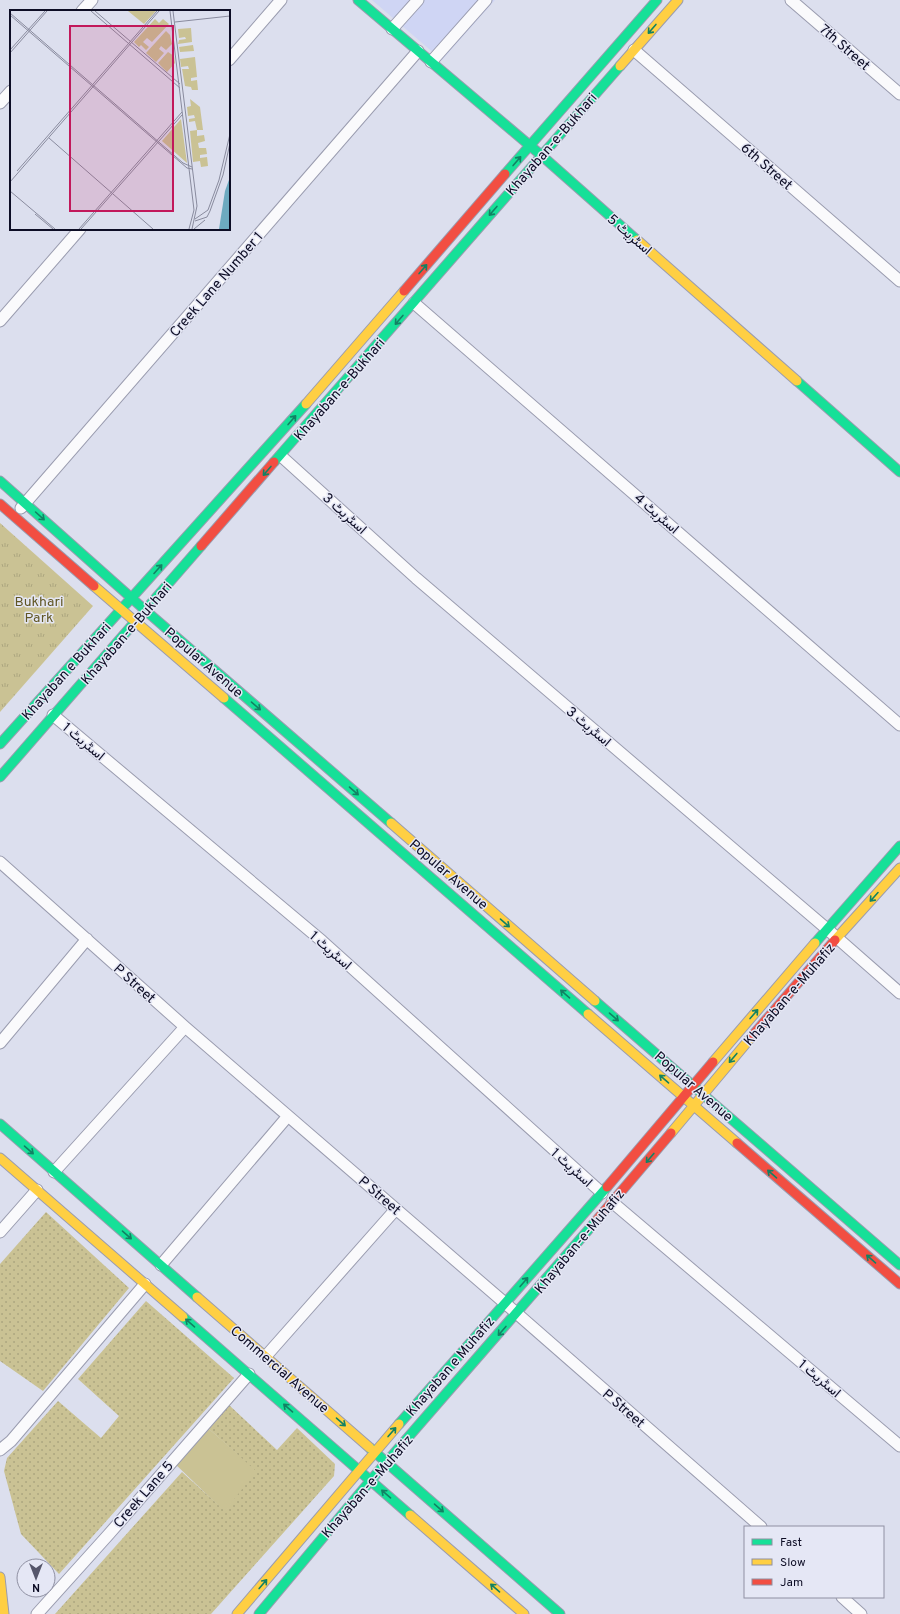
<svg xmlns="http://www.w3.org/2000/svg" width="900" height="1614" viewBox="0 0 900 1614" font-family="Overpass,Vazirmatn,sans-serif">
<defs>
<pattern id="park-tufts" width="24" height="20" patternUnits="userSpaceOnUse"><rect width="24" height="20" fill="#cac294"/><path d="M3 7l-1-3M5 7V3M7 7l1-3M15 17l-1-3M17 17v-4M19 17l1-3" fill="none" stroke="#aca67f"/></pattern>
<pattern id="garden-dots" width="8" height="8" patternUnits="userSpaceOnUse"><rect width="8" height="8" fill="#cac294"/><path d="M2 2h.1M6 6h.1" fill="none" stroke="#aca67f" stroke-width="1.8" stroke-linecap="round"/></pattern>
</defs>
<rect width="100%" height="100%" fill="#dcdfee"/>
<path fill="#cfd5f4" d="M 372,0 L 495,0 L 442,60 Z"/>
<path fill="#cac294" d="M 208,1428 L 257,1471 L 225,1512 L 172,1461 Z"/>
<path fill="url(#park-tufts)" d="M 0,523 L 93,606 L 0,712 Z"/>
<path fill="url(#garden-dots)" d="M 46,1212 L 129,1288 L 43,1391 L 0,1361 L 0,1264 Z
M 146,1301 L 234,1378 L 59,1574 L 21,1534 L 4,1471 L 7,1458 L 58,1401 L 101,1438 L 119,1416 L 78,1379 Z
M 229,1405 L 277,1450 L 297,1428 L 335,1464 L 334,1476 L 211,1614 L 55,1614 L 182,1472 L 225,1511 L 256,1471 L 208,1428 Z"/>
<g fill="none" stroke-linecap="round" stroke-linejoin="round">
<defs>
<path id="street" d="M 791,0 L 900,94
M 82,11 L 92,0
M 392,29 L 418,0
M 634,50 L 900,281
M 229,60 L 281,0
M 431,62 L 486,0
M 0,103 L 11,91
M 414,303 L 900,725
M 0,321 L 80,229
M 281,456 L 416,578 L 827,929 L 900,993
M 21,508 L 418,51
M 53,715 L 322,941 L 602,1193
M 0,862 L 185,1027 L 506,1304 L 761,1527
M 0,1043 L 87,939
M 54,1172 L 185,1027
M 612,1202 L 900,1446
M 0,1232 L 37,1190
M 161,1265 L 288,1116
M 266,1356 L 396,1209
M 0,1450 L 11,1441 L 145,1284
M 842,1597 L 861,1614
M 37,1614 L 109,1534 L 249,1374"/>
<path id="fast" d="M 358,0 L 541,155 L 637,240
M 505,174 L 657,0
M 797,381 L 900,472
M 274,462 L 620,66
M 0,481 L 145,610 L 391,823
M 224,698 L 588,1014
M 0,744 L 306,404
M 0,777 L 201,546
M 815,943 L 900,846
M 595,1001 L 900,1265
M 0,1124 L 197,1297
M 183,1317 L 410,1515
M 399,1424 L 607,1187
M 370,1448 L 560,1614
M 259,1614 L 371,1480 L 596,1221"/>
<path id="slow" d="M 620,66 L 678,0
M 637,240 L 797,381
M 306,404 L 404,291
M 94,586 L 224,698
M 391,823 L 595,1001
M 835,940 L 900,868
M 588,1014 L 737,1143
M 713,1062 L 815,943
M 671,1133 L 753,1035
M 0,1158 L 183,1317
M 197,1297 L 370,1448
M 410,1515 L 524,1614
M 0,1577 L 4,1614
M 237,1614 L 399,1424"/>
<path id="jam" d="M 404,291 L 505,174
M 0,504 L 94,586
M 201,546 L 274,462
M 753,1035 L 835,940
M 737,1143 L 900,1284
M 607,1187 L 713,1062
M 596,1221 L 671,1133"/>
</defs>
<use href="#street" stroke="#9a9caf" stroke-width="13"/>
<use href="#fast" stroke="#9a9caf" stroke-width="11"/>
<use href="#slow" stroke="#9a9caf" stroke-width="11"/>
<use href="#jam" stroke="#9a9caf" stroke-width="11"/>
<use href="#street" stroke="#fafafc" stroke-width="11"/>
<use href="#fast" stroke="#16e098" stroke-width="9"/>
<use href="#slow" stroke="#ffcf43" stroke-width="9"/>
<use href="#jam" stroke="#f24e42" stroke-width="9"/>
</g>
<defs><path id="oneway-shaft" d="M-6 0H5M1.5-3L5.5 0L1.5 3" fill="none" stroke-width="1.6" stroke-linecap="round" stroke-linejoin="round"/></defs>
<g stroke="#128164">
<use href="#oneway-shaft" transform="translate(652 29) rotate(131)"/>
<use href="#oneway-shaft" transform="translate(517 161) rotate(-49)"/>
<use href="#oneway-shaft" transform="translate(493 211) rotate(131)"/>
<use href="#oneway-shaft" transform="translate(423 269) rotate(-49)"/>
<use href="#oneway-shaft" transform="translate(399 320) rotate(131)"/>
<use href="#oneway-shaft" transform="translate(292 420) rotate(-49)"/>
<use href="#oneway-shaft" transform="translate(267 471) rotate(131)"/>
<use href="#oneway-shaft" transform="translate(40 516) rotate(42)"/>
<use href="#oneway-shaft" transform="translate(158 569) rotate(-48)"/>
<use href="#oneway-shaft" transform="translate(256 706) rotate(41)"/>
<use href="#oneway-shaft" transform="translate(354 791) rotate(41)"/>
<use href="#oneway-shaft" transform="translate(874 897) rotate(132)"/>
<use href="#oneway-shaft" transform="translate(505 923) rotate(41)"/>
<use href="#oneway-shaft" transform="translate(565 994) rotate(-139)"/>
<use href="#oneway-shaft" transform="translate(754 1014) rotate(-49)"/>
<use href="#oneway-shaft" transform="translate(614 1017) rotate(41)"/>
<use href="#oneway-shaft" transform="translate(733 1058) rotate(130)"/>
<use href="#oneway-shaft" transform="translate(664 1079) rotate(-139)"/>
<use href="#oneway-shaft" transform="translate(29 1150) rotate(41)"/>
<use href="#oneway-shaft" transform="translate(650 1158) rotate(130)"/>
<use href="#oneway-shaft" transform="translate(772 1174) rotate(-139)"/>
<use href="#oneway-shaft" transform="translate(127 1235) rotate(41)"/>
<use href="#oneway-shaft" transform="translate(871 1259) rotate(-139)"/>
<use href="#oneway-shaft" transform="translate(524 1282) rotate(-49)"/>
<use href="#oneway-shaft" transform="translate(190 1323) rotate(-139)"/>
<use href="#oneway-shaft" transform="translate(502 1331) rotate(131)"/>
<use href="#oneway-shaft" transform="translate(288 1408) rotate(-139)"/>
<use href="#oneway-shaft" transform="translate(341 1422) rotate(41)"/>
<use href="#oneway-shaft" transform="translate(392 1432) rotate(-49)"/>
<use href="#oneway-shaft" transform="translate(386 1494) rotate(-139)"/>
<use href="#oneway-shaft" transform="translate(439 1508) rotate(41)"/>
<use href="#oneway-shaft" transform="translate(263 1584) rotate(-50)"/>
<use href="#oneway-shaft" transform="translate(495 1588) rotate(-139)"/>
</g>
<g text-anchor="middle" stroke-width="3" stroke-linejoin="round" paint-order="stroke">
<g font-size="14" fill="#0d0d25" stroke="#e5e7f5">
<text transform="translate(845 47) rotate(41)" y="5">7th Street</text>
<text transform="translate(551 144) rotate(-49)" y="5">Khayaban-e-Bukhari</text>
<text transform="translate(767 166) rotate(41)" y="5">6th Street</text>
<text transform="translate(630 234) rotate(41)" y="5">اسٹریٹ 5</text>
<text transform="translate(216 284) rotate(-49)" y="5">Creek Lane Number 1</text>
<text transform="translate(339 389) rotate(-49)" y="5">Khayaban-e-Bukhari</text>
<text transform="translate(345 513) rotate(42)" y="5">اسٹریٹ 3</text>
<text transform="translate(657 513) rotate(41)" y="5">اسٹریٹ 4</text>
<text transform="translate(126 633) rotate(-49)" y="5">Khayaban-e-Bukhari</text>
<text transform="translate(204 662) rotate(41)" y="5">Popular Avenue</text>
<text transform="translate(66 671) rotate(-48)" y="5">Khayaban e Bukhari</text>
<text transform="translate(589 726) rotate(40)" y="5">اسٹریٹ 3</text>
<text transform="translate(84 741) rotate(40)" y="5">اسٹریٹ 1</text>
<text transform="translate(449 874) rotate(41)" y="5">Popular Avenue</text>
<text transform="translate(331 950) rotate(41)" y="5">اسٹریٹ 1</text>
<text transform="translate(135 983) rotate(42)" y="5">P Street</text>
<text transform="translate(789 994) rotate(-49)" y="5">Khayaban-e-Muhafiz</text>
<text transform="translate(694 1086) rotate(41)" y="5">Popular Avenue</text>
<text transform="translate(572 1167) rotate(42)" y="5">اسٹریٹ 1</text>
<text transform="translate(380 1195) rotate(41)" y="5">P Street</text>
<text transform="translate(579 1241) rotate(-50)" y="5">Khayaban-e-Muhafiz</text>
<text transform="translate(450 1366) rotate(-49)" y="5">Khayaban e Muhafiz</text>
<text transform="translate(280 1369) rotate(41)" y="5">Commercial Avenue</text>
<text transform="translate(820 1378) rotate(40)" y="5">اسٹریٹ 1</text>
<text transform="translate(624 1408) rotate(41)" y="5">P Street</text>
<text transform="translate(367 1486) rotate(-49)" y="5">Khayaban-e-Muhafiz</text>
<text transform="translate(143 1494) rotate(-49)" y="5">Creek Lane 5</text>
</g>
<g font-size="14" fill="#605623" stroke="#e5e7f5">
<text x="39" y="606">Bukhari<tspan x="39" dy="16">Park</tspan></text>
</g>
</g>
<g transform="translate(10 10)">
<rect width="220" height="220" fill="#dcdfee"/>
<path d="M 171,109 L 177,153 L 152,131 Z" fill="#cac294"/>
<path d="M 118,1 L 146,1 L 134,14 ZM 145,9 L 149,13 L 153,9 L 159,14 L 142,32 L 137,28 L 133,32 L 139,37 L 136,40 L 131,35 L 129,37 L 124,32 ZM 181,18 L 182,32 L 168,34 L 169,30 L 176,29 L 175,27 L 169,28 L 168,19 ZM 156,21 L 160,25 L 162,34 L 156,40 L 151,36 L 149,39 L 154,43 L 146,52 L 136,43 ZM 183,35 L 184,41 L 170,42 L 169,37 ZM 158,42 L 164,46 L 165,53 L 157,62 L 148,53 ZM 185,47 L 187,67 L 181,68 L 181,71 L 187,70 L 188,80 L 182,80 L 181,77 L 175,76 L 172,59 L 179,59 L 178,56 L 171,57 L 170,49 ZM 180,89 L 190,97 L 193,120 L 187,120 L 187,126 L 194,125 L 195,131 L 188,133 L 189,138 L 196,138 L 197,144 L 190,145 L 190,148 L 197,147 L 198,156 L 191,157 L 190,151 L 183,152 L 180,121 L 187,120 L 185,111 L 179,112 L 179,109 L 185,108 L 184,105 L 178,106 L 177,97 L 181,96 Z" fill="#cac294"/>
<path d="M 220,167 L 220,219 L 209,219 L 215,181 Z" fill="#6daac0"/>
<path fill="none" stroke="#898b9e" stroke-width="1" d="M 81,1 L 170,78M 85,1 L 170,74M 160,1 L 184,200 L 179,219M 163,1 L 187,196 L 182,219M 0,3 L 173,153 L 182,157M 0,5 L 177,158 L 182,159M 165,12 L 220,6M 0,40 L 35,1M 0,43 L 37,1M 39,128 L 143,219M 7,161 L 147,1M 0,172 L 149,1M 0,181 L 45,219M 25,204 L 43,219M 185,209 L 198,200 L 209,170 L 220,124M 185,211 L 197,207 L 200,201 L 213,165 L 220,133M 69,219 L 172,102M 71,219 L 172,105M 184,219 L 195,210"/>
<path fill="#c2185b" fill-opacity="0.15" stroke="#c2185b" stroke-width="2" d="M 60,16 L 163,16 L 163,201 L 60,201 Z"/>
<rect width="220" height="220" fill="none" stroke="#0d0d25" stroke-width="2"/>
</g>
<rect x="744" y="1526" width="140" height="72" fill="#e5e7f5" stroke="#8f90a2"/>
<rect x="752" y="1539" width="20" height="6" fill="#16e098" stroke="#8f90a2"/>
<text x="780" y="1546" font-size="12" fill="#0d0d25">Fast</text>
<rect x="752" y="1559" width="20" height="6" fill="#ffcf43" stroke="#8f90a2"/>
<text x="780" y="1566" font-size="12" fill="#0d0d25">Slow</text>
<rect x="752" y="1579" width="20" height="6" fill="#f24e42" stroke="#8f90a2"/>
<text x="780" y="1586" font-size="12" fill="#0d0d25">Jam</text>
<g transform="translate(36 1578) rotate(180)"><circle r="19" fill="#e5e7f5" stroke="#8f90a2"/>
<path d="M0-3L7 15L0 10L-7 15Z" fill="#55566b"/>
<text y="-6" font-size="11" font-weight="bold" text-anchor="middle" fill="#0d0d25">N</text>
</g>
</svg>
